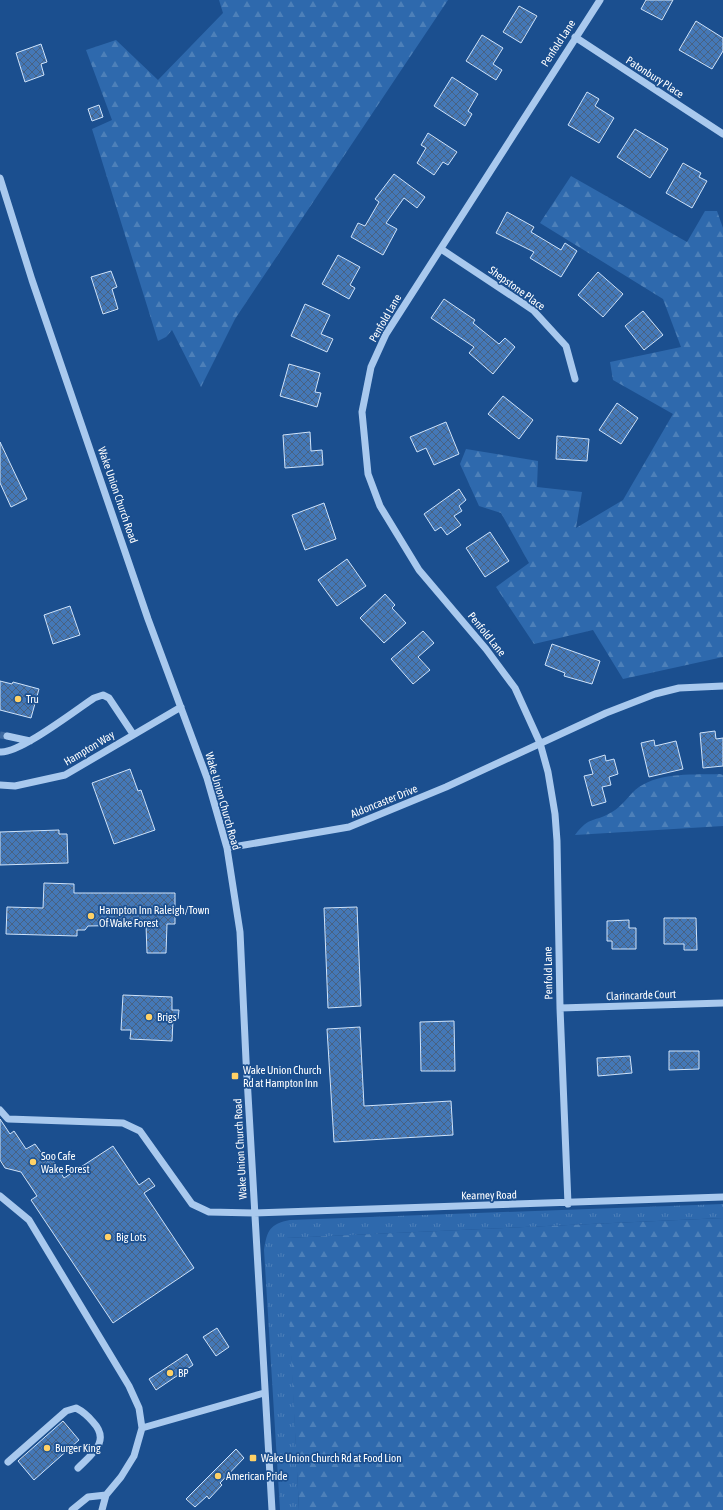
<svg xmlns="http://www.w3.org/2000/svg" width="723" height="1510" viewBox="0 0 723 1510" font-family="'Asap Condensed',sans-serif">
<defs>
<pattern id="grass-tufts" width="24" height="20" patternUnits="userSpaceOnUse"><rect width="24" height="20" fill="#2e69ad"/><path d="M3 7l-1-3M5 7V3M7 7l1-3M15 17l-1-3M17 17v-4M19 17l1-3" fill="none" stroke="#4d80b9"/></pattern>
<pattern id="forest-firs" width="22" height="20" patternUnits="userSpaceOnUse"><rect width="22" height="20" fill="#2e69ad"/><path d="M5 1l3.5 6h-7zM16 11l3.5 6h-7z" fill="#4d80b9"/></pattern>
<pattern id="building-cross-hatch" width="8" height="8" patternUnits="userSpaceOnUse"><rect width="8" height="8" fill="#4478b7"/><path d="M0 0l8 8M0 8l8-8" fill="none" stroke="#486282"/></pattern>
</defs>
<rect width="100%" height="100%" fill="#1b4f8f"/>
<path fill="url(#grass-tufts)" d="M 723,1204 L 723,1218 L 286,1238 L 299,1510 L 280,1510 L 264,1250 C 267,1230 270,1224 290,1220 Z"/>
<path fill="url(#forest-firs)" d="M 219,0 L 448,0 L 235,319 L 201,387 L 172,330 L 166,337 L 158,341 L 92,129 L 112,120 L 86,50 L 116,40 L 158,80 L 223,13 Z
M 571,176 L 687,242 L 705,211 L 717,211 L 723,228 L 723,657 L 623,679 L 593,630 L 534,644 L 496,587 L 529,563 L 501,513 L 479,506 L 460,464 L 466,449 L 538,461 L 537,487 L 582,492 L 576,528 L 623,500 L 673,414 L 613,380 L 610,362 L 681,347 L 663,299 L 540,223 Z
M 720,774 L 723,775 L 723,826 L 575,835 C 590,815 594,823 612,812 C 623,806 629,794 639,787 C 661,772 695,775 720,774 Z
M 723,1218 L 723,1510 L 299,1510 L 285,1238 Z"/>
<path fill="url(#building-cross-hatch)" stroke="#cfe3fa" d="M 646,0 L 673,0 L 662,20 L 641,9 Z
M 519,6 L 537,16 L 521,43 L 503,32 Z
M 696,21 L 723,38 L 723,51 L 712,69 L 679,50 Z
M 482,35 L 503,48 L 493,64 L 502,70 L 496,80 L 466,61 Z
M 41,44 L 47,62 L 41,64 L 44,75 L 25,82 L 16,53 Z
M 452,77 L 478,94 L 468,111 L 472,114 L 465,126 L 434,106 Z
M 587,92 L 599,99 L 595,106 L 614,118 L 599,143 L 568,125 Z
M 99,105 L 103,117 L 92,121 L 88,109 Z
M 635,129 L 668,149 L 650,178 L 617,157 Z
M 428,133 L 457,152 L 448,165 L 443,162 L 434,175 L 417,163 L 426,148 L 421,145 Z
M 683,163 L 701,173 L 699,177 L 707,181 L 692,208 L 666,193 Z
M 394,174 L 425,197 L 417,208 L 404,198 L 386,223 L 397,229 L 383,255 L 351,237 L 358,223 L 365,226 L 379,202 L 375,199 Z
M 507,212 L 534,227 L 531,232 L 561,250 L 565,243 L 577,251 L 561,277 L 530,258 L 534,252 L 496,233 Z
M 338,255 L 360,267 L 350,285 L 355,288 L 349,299 L 322,284 Z
M 111,271 L 117,287 L 112,289 L 118,309 L 103,314 L 91,277 Z
M 598,272 L 623,294 L 603,317 L 578,295 Z
M 444,299 L 475,320 L 473,323 L 499,344 L 505,338 L 515,347 L 493,374 L 469,353 L 474,347 L 431,318 Z
M 305,304 L 330,315 L 321,334 L 333,339 L 327,352 L 291,336 Z
M 643,311 L 663,335 L 644,350 L 625,326 Z
M 289,364 L 320,373 L 315,392 L 321,393 L 317,407 L 280,396 Z
M 503,396 L 533,420 L 519,439 L 488,414 Z
M 617,403 L 638,418 L 621,444 L 599,430 Z
M 446,422 L 459,454 L 434,465 L 426,448 L 417,452 L 410,437 Z
M 310,432 L 311,451 L 322,450 L 323,465 L 285,468 L 283,435 Z
M 557,436 L 589,439 L 587,461 L 556,459 Z
M 0,442 L 27,499 L 11,507 L 0,483 Z
M 459,489 L 466,500 L 459,506 L 462,511 L 454,516 L 461,525 L 447,535 L 441,527 L 435,531 L 424,514 Z
M 324,503 L 336,539 L 305,550 L 292,515 Z
M 490,532 L 509,561 L 485,577 L 466,548 Z
M 347,559 L 366,586 L 337,606 L 318,580 Z
M 385,594 L 395,605 L 392,608 L 406,623 L 384,643 L 360,618 Z
M 70,606 L 80,635 L 53,644 L 44,615 Z
M 423,631 L 434,643 L 418,657 L 430,670 L 413,684 L 391,659 Z
M 552,644 L 600,661 L 592,684 L 564,676 L 565,673 L 545,665 Z
M 0,681 L 12,684 L 13,682 L 39,689 L 31,718 L 0,710 Z
M 715,731 L 716,739 L 723,738 L 723,766 L 703,768 L 700,733 Z
M 654,740 L 655,746 L 676,741 L 683,769 L 649,777 L 641,743 Z
M 605,755 L 606,761 L 614,759 L 618,774 L 609,777 L 611,785 L 602,787 L 606,802 L 592,806 L 584,776 L 593,774 L 589,760 Z
M 130,769 L 138,791 L 141,790 L 155,830 L 114,844 L 92,783 Z
M 59,830 L 59,834 L 67,834 L 68,863 L 0,865 L 0,832 Z
M 44,883 L 74,884 L 74,893 L 175,893 L 175,924 L 167,924 L 166,953 L 147,953 L 146,925 L 88,926 L 85,930 L 77,930 L 77,936 L 6,934 L 7,907 L 43,908 Z
M 357,907 L 361,1006 L 328,1008 L 324,908 Z
M 664,918 L 696,918 L 697,950 L 684,950 L 684,944 L 664,944 Z
M 629,920 L 629,928 L 636,928 L 636,949 L 612,949 L 612,941 L 607,941 L 607,921 Z
M 123,995 L 172,997 L 172,1010 L 179,1010 L 178,1019 L 173,1019 L 172,1041 L 130,1039 L 131,1030 L 121,1030 Z
M 454,1021 L 455,1071 L 421,1071 L 420,1022 Z
M 360,1027 L 364,1106 L 451,1101 L 453,1135 L 334,1142 L 327,1029 Z
M 669,1051 L 699,1051 L 699,1069 L 669,1070 Z
M 630,1056 L 632,1073 L 598,1076 L 597,1058 Z
M 0,1119 L 10,1134 L 14,1131 L 26,1149 L 35,1144 L 48,1162 L 52,1159 L 64,1178 L 113,1146 L 139,1185 L 149,1178 L 155,1186 L 144,1193 L 194,1268 L 113,1323 L 31,1200 L 37,1196 L 21,1172 L 5,1168 L 0,1160 Z
M 217,1328 L 229,1347 L 216,1356 L 203,1337 Z
M 187,1354 L 193,1365 L 156,1390 L 149,1379 Z
M 63,1421 L 79,1440 L 34,1480 L 18,1461 Z
M 236,1449 L 244,1458 L 220,1483 L 222,1485 L 209,1499 L 207,1496 L 195,1507 L 186,1499 Z"/>
<g fill="none" stroke-linecap="round" stroke-linejoin="round">
<path stroke="#3d69a0" stroke-width="7" stroke-dasharray="7 3.5" stroke-linecap="butt" d="M 0,735 L 7,736"/>
<path stroke="#a9c9ee" stroke-width="7" d="M 575,37 L 723,134
M 0,178 L 32,280 L 148,619 L 207,778 L 227,848 L 240,932 L 246,1060 L 272,1510
M 441,249 L 533,310 L 566,346 L 575,379
M 7,736 L 30,741
M 0,752 C 19,754 76,710 94,698 L 103,695 L 109,698 L 133,734
M 0,785 L 15,786 L 65,775 L 181,707
M 227,848 L 349,827 L 446,787 L 606,713 L 655,694 L 679,688 L 723,686
M 560,1008 L 723,1003
M 0,1110 L 8,1119 L 123,1123 L 140,1131 L 192,1204 L 209,1212 L 254,1213 L 723,1197
M 0,1196 L 29,1220 L 129,1386 L 139,1408 L 142,1428
M 568,1204 L 560,1008 L 557,841 L 555,814 L 548,772 L 540,743 L 515,688 L 486,649 L 419,570 L 380,506 L 368,474 L 362,412 L 371,367 L 386,334 L 600,0
M 8,1462 L 66,1411 L 76,1408 C 84,1412 88,1416 93,1422 C 111,1441 92,1454 78,1468
M 72,1510 L 88,1497 L 106,1495
M 102,1510 L 106,1495 L 121,1477 L 134,1456 L 142,1428 L 264,1393"/>
</g>
<g fill="#ffd166" stroke="#1b4f8f" stroke-width="1.5">
<circle cx="18" cy="699" r="4"/>
<circle cx="91" cy="916" r="4"/>
<circle cx="149" cy="1017" r="4"/>
<rect x="231" y="1072" width="8" height="8" rx="2"/>
<circle cx="33" cy="1162" r="4"/>
<circle cx="108" cy="1237" r="4"/>
<circle cx="170" cy="1373" r="4"/>
<circle cx="47" cy="1448" r="4"/>
<rect x="249" y="1454" width="8" height="8" rx="2"/>
<circle cx="218" cy="1476" r="4"/>
</g>
<g text-anchor="middle" stroke-width="3.5" stroke-linejoin="round" paint-order="stroke">
<g font-size="11" fill="#fff" stroke="#1b4f8f">
<text transform="translate(558 43) rotate(-57)" y="4">Penfold Lane</text>
<text transform="translate(655 77) rotate(33)" y="4">Patonbury Place</text>
<text transform="translate(517 288) rotate(36)" y="4">Shepstone Place</text>
<text transform="translate(385 318) rotate(-60)" y="4">Penfold Lane</text>
<text transform="translate(118 495) rotate(71)" y="4">Wake Union Church Road</text>
<text transform="translate(487 634) rotate(51)" y="4">Penfold Lane</text>
<text transform="translate(89 748) rotate(-31)" y="4">Hampton Way</text>
<text transform="translate(223 801) rotate(74)" y="4">Wake Union Church Road</text>
<text transform="translate(384 801) rotate(-22)" y="4">Aldoncaster Drive</text>
<text transform="translate(548 973) rotate(-91)" y="4">Penfold Lane</text>
<text transform="translate(641 995) rotate(-2)" y="4">Clarincarde Court</text>
<text transform="translate(240 1149) rotate(-93)" y="4">Wake Union Church Road</text>
<text transform="translate(489 1195) rotate(-1)" y="4">Kearney Road</text>
</g>
<g font-size="11" fill="#fff" stroke="#1b4f8f" text-anchor="start">
<text x="26" y="703">Tru</text>
<text x="99" y="914">Hampton Inn Raleigh/Town<tspan x="99" dy="13">Of Wake Forest</tspan></text>
<text x="157" y="1021">Brigs</text>
<text x="243" y="1074">Wake Union Church<tspan x="243" dy="13">Rd at Hampton Inn</tspan></text>
<text x="41" y="1160">Soo Cafe<tspan x="41" dy="13">Wake Forest</tspan></text>
<text x="116" y="1241">Big Lots</text>
<text x="178" y="1377">BP</text>
<text x="55" y="1452">Burger King</text>
<text x="261" y="1462">Wake Union Church Rd at Food Lion</text>
<text x="226" y="1480">American Pride</text>
</g>
</g>
</svg>
